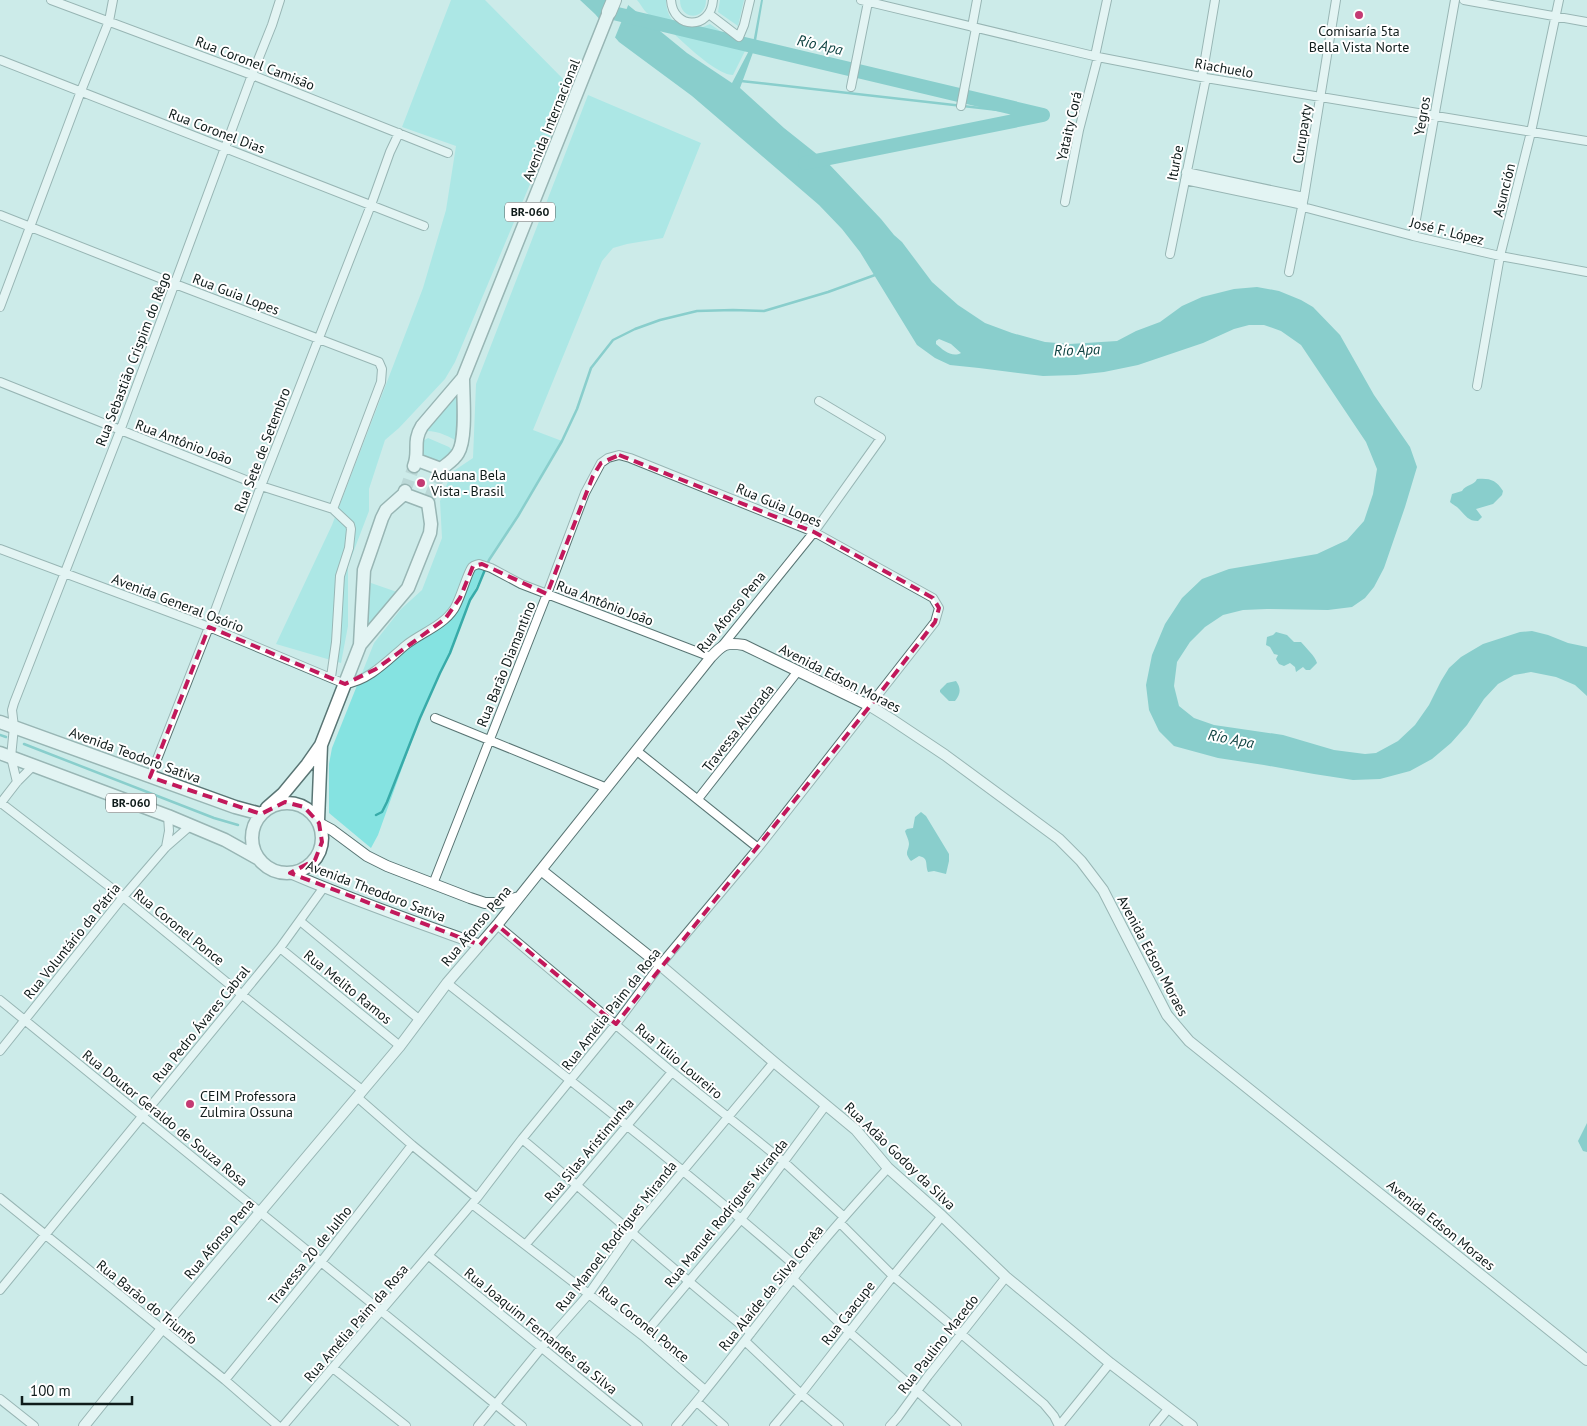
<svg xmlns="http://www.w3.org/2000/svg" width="1587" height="1426" viewBox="0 0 1587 1426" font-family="'PT Sans',sans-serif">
<rect width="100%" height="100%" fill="#ccebe9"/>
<path fill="#85e3e1" d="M 451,0 L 485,0 L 571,87 L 455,362 L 445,379 L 399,428 L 385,440 L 369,489 L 369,511 L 348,566 L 348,626 L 341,663 L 276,644 L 332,525 L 423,288 L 446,210 L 456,146 L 402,127 Z
M 637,0 L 666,0 C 666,26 689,35 710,24 L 742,46 L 747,47 L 733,75 C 714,75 670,30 656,16 C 646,17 643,7 637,0 Z
M 680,0 L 706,0 C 706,21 680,21 680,0 Z
M 720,0 L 744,0 L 738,26 L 718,12 Z
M 588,95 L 701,143 L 663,238 L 627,244 L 613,248 L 602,261 L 533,430 L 562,441 L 518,516 L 489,560 L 470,600 L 450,653 L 440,673 L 420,718 L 378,835 L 371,848 L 329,813 L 329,764 L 332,748 L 374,643 L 401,609 L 422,590 L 442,538 L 440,501 L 452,472 L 473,458 L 476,384 Z
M 458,394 L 459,443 C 451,436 435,430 425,431 Z
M 428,438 L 449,447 L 454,452 L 440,467 L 421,459 L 421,442 Z
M 367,579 L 371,583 L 397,592 L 367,629 Z"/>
<path fill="#38aba9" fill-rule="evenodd" d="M 580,0 L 622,0 L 687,53 L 732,83 L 753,43 L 761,0 L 763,0 L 755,47 L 740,88 L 784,128 L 828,163 L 881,219 L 894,235 L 902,242 L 932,282 L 958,305 L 985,323 L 1012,333 L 1045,342 L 1070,344 L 1117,341 L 1136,331 L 1160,322 L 1182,306 L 1202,297 L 1234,289 L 1257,287 L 1279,291 L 1301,300 L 1313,307 L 1340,335 L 1374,395 L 1410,447 L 1417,467 L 1405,507 L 1384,568 L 1374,587 L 1365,598 L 1352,607 L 1328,610 L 1267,609 L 1243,610 L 1223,615 L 1205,627 L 1190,642 L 1177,662 L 1174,686 L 1179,706 L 1194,718 L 1214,725 L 1283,735 L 1334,750 L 1365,754 L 1376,753 L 1398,741 L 1415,725 L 1429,705 L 1441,681 L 1449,668 L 1461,657 L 1483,644 L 1520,632 L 1532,631 L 1548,635 L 1568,643 L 1587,647 L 1587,696 L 1575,685 L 1556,677 L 1531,672 L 1514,675 L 1498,684 L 1484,699 L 1467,725 L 1451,743 L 1432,759 L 1410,771 L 1380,779 L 1353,780 L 1314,774 L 1264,765 L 1218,758 L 1174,746 L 1159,731 L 1149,710 L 1146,685 L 1152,655 L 1165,624 L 1182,598 L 1202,579 L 1229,569 L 1317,554 L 1347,540 L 1364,521 L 1373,494 L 1377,469 L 1366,442 L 1301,345 L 1281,331 L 1264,325 L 1249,325 L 1234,329 L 1203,343 L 1138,365 L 1104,372 L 1076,375 L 1043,376 L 979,368 L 950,365 L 935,358 L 917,345 L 860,252 L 842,229 L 819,205 L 692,96 L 619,42 L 595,14 ZM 939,339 L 951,344 L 961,353 C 952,358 943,350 936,344 L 936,341 Z
M 1477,479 C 1490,478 1496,480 1503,491 L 1502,495 L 1493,504 L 1476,509 L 1482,517 L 1478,521 C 1468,521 1466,516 1460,510 C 1457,506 1453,505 1450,502 L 1452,494 L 1462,491 C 1466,484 1474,486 1477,479 Z
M 1276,632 L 1287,635 L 1294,642 L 1301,642 C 1306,648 1315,656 1317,663 L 1310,670 L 1306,670 L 1303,667 L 1296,672 L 1295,667 L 1290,663 L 1284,666 L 1279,664 L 1276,659 L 1278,655 L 1274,654 L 1270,647 L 1266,645 L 1267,637 L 1273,635 Z
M 956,681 C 961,688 961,694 955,701 L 949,701 L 940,692 L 940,690 L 947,683 Z
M 921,812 L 926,816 L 949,854 L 949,861 L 946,874 L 934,871 L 928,872 C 925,864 929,858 919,856 L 911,861 C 904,852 908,853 909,844 C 909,840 906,835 905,831 L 907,829 L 913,828 L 915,817 Z
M 1587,1123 L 1587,1152 L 1583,1151 L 1578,1141 Z"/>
<path fill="#ccebe9" d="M 607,0 L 626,0 L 629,3 L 614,40 L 598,22 Z"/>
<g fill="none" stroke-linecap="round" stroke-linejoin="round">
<path stroke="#38aba9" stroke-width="2.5" d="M 741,81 L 1043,115
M 0,735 L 6,737
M 24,744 L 214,818 L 238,825
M 376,815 L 382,812 L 387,802 L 420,718 L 440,673 L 450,653 L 470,600 L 477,589 L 489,560 L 518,516 L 562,441 L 577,409 L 591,368 L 613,340 L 635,329 L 660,320 L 697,311 L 733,310 L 764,311 L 828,292 L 875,275"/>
<path stroke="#38aba9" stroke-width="14" d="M 597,0 L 609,12 L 1043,115 L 805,163"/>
<path stroke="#a6c1c0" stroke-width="12" stroke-dasharray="12 6" stroke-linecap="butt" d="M 405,491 L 414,466
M 429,500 L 439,476"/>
<defs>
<path id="minor" d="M 51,0 L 252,75 L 448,153
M 671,0 C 673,30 711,30 713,0
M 861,0 L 1098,57 L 1206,78 L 1587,141
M 1464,0 L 1587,22
M 709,14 L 739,37 L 744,25 L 750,0
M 972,27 L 977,0
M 1095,56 L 1107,0
M 0,60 L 424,226
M 1202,77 L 1215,0
M 851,87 L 868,2
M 961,106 L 976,28
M 1186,172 L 1304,197
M 1185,180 L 1303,205
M 1065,202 L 1079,130 L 1098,57
M 1303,207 L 1413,236 L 1500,256 L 1587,272
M 0,215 L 175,284 L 379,362 L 382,369 L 381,382 L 333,509
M 1413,236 L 1455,0
M 1170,254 L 1206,78
M 1289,272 L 1304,197 L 1336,0
M 0,307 L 81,91 L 109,21 L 113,0
M 0,382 L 261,486 L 333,509 L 350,525 L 351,529 L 349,548 L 340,576 L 336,642 L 331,677
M 1477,386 L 1500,256 L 1531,132 L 1559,0
M 0,549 L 209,627 L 345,684 C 369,681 388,660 406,645 C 421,633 443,626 454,609 C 460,600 468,571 472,567 C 474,565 476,565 479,564 L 491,568 L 521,584 L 711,657
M 722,646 L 814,532 L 881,438 L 819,401
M 435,718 L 607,788
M 637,751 L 758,848
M 150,777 L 209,627 L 261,486 L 371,205 L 390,152 L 399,133
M 17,782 L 11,757 L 14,727 L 12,710 L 14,703 L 120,431 L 252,75 L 272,25 L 280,0
M 698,799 L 798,671
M 1,803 L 123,897 L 241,994 L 362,1090
M 0,804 L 17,782 L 33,766
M 166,847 L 169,831 L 168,816
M 300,921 L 420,1020
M 497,925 L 672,1072 L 784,1162 L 844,1217
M 280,948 L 400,1046
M 447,983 C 566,1077 686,1170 800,1270
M 0,1000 L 522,1426
M 0,1051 L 123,897 L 166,847 L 190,826
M 357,1097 L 412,1145 L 477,1198
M 522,1139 C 599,1203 673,1270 751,1333
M 0,1198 L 225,1380 L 278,1426
M 472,1204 L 643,1336 L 705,1390
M 840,1223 L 893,1276 L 1044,1404 L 1054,1416 L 1059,1426
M 526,1244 L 577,1185 L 672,1072
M 429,1256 L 638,1426
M 793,1279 L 848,1331 L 957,1426
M 0,1290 L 280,948 L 324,887
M 643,1336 L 742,1218 L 826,1105
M 745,1341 L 801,1394 L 839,1426
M 333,1368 L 406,1426
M 225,1380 L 321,1262 L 412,1145
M 0,1399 L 34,1426
M 697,1402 L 724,1426
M 283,1426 L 477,1198 L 522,1139 L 616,1024 L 660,965 L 758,848 L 935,622 L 939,608 L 933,598 L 814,532 L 630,458 L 619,455 L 608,458 L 601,463 L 585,493 L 547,594 L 433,884
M 478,1426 L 542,1347 L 588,1295 L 632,1232 L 774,1062
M 676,1426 C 719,1376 758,1323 799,1271 C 827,1235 858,1201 888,1168
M 774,1426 L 801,1394 L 893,1276 L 942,1216
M 890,1426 L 898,1417 L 928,1376 L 1006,1277
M 1059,1426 L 1110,1363
M 1154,1426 L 1169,1408"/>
<path id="tertiary" d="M 319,823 L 332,830 L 367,856 L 387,866 L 470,898 L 485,903 L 499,903 L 519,897
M 541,870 L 660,965 L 774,1062 L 856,1130 L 888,1168 L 942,1216 L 1006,1277 L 1110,1363 L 1192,1426
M 290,873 C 352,900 416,922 480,945
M 84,1426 L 161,1330 L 400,1046 L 447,983 L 497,925 L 711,657 C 723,644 726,642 744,645 L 870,706 L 891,719 L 945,755 L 1059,839 L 1081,861 L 1103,890 L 1167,1015 L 1189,1041 L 1587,1360"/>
<path id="primary" d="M 417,460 L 441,469
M 414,466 C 420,451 412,442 422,426 L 463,378 L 609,12
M 441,469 C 447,464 454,460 458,453 C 467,439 463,396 463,378
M 404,494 L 428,503
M 360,645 L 408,588 L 430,533 L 431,524 L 428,503
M 0,722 L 235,807 L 261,814
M 0,753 L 168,816 L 225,840 L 259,859
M252 838a35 35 0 1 1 70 0a35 35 0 1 1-70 0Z
M 267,808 L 283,794 L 307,765 L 321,745 L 360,645 L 364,570 L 371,550 L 382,518 L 386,510 L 404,494 L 405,491
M 318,821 L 321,745"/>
<path id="trunk" d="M 609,12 L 614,0"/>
</defs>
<use href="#minor" stroke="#597574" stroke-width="10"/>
<use href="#tertiary" stroke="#597574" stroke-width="12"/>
<use href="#primary" stroke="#597574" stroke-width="15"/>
<use href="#trunk" stroke="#597574" stroke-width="16"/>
<use href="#minor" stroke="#fff" stroke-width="8"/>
<use href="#tertiary" stroke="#fff" stroke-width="10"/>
<use href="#primary" stroke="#fff" stroke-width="12"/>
<use href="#trunk" stroke="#fff" stroke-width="14"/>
</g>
<path d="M0 0H1587V1426H0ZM 619,455 L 814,532 L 933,598 L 939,608 L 935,622 L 870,706 L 616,1024 L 497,925 L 480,945 L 290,873 L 315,860 L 322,842 L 319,823 L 304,807 L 285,802 L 261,814 L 150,777 L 209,627 L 345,684 L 376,669 L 445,619 L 460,598 L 473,566 L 482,564 L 547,594 L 593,476 L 601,463 Z" fill="#ccebe9" fill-opacity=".55" fill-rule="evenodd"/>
<path fill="none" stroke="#c2185b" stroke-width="4" stroke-dasharray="10 6" stroke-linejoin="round" d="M 619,455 L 814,532 L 933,598 L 939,608 L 935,622 L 870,706 L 616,1024 L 497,925 L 480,945 L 290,873 L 315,860 L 322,842 L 319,823 L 304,807 L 285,802 L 261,814 L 150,777 L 209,627 L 345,684 L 376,669 L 445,619 L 460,598 L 473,566 L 482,564 L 547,594 L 593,476 L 601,463 Z"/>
<g fill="#c43a73" stroke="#fff" stroke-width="2">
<circle cx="1359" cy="15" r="5"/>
<circle cx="421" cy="483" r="5"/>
<circle cx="190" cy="1104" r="5"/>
</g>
<g text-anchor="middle" stroke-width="4" stroke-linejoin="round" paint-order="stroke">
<g fill="#fff" stroke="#575f5f" stroke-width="1">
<rect x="505" y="202.5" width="50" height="19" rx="4"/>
<rect x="106" y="793.5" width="50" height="19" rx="4"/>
</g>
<g font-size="12" font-weight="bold" fill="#0f1b1a">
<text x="530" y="216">BR-060</text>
<text x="131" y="807">BR-060</text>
</g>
<g font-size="14" fill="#0f1b1a" stroke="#fff" text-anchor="start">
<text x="1359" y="36" text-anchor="middle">Comisaría 5ta<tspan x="1359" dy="16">Bella Vista Norte</tspan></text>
<text x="431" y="480">Aduana Bela<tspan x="431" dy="16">Vista - Brasil</tspan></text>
<text x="200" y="1101">CEIM Professora<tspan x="200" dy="16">Zulmira Ossuna</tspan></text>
</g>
<g font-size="14" fill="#0f1b1a" stroke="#fff">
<text transform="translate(255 63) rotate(21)" y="5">Rua Coronel Camisão</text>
<text transform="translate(1224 68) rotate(10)" y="5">Riachuelo</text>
<text transform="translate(1422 116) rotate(-80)" y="5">Yegros</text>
<text transform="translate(551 120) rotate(-68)" y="5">Avenida Internacional</text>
<text transform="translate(1069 126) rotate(-77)" y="5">Yataity Corá</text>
<text transform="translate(217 131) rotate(21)" y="5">Rua Coronel Dias</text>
<text transform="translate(1302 134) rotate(-81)" y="5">Curupayty</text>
<text transform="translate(1175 163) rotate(-79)" y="5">Iturbe</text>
<text transform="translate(1504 190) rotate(-76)" y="5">Asunción</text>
<text transform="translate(1447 231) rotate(14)" y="5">José F. López</text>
<text transform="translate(236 294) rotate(21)" y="5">Rua Guia Lopes</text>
<text transform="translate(133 359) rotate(-69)" y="5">Rua Sebastião Crispim do Rêgo</text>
<text transform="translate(184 442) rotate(21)" y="5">Rua Antônio João</text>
<text transform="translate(262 450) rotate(-69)" y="5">Rua Sete de Setembro</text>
<text transform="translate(779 505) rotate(23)" y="5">Rua Guia Lopes</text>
<text transform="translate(178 603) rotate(21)" y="5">Avenida General Osório</text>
<text transform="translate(605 603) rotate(21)" y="5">Rua Antônio João</text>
<text transform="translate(731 612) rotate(-51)" y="5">Rua Afonso Pena</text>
<text transform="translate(506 664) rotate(-68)" y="5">Rua Barão Diamantino</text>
<text transform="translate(840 678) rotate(27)" y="5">Avenida Edson Moraes</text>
<text transform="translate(738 728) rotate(-52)" y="5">Travessa Alvorada</text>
<text transform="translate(135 755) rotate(20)" y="5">Avenida Teodoro Sativa</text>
<text transform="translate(376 891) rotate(21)" y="5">Avenida Theodoro Sativa</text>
<text transform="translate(476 926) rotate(-50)" y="5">Rua Afonso Pena</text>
<text transform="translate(179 927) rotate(39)" y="5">Rua Coronel Ponce</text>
<text transform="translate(72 941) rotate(-51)" y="5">Rua Voluntário da Pátria</text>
<text transform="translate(1153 956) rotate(62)" y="5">Avenida Edson Moraes</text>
<text transform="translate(348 987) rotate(39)" y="5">Rua Melito Ramos</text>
<text transform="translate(611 1009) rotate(-52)" y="5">Rua Amélia Paim da Rosa</text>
<text transform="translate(201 1024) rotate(-51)" y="5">Rua Pedro Ávares Cabral</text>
<text transform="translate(679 1061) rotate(40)" y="5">Rua Túlio Loureiro</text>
<text transform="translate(165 1118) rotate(39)" y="5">Rua Doutor Geraldo de Souza Rosa</text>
<text transform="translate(589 1150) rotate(-50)" y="5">Rua Silas Aristimunha</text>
<text transform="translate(900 1156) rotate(44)" y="5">Rua Adão Godoy da Silva</text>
<text transform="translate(726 1213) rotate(-51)" y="5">Rua Manuel Rodrigues Miranda</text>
<text transform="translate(1441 1225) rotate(39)" y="5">Avenida Edson Moraes</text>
<text transform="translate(616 1236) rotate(-52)" y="5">Rua Manoel Rodrigues Miranda</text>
<text transform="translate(219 1239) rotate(-50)" y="5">Rua Afonso Pena</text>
<text transform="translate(310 1255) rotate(-51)" y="5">Travessa 20 de Julho</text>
<text transform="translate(771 1288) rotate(-51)" y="5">Rua Alaíde da Silva Corrêa</text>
<text transform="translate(147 1302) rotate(39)" y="5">Rua Barão do Triunfo</text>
<text transform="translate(848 1313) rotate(-52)" y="5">Rua Caacupe</text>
<text transform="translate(356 1323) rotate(-49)" y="5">Rua Amélia Paim da Rosa</text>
<text transform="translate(644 1324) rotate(39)" y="5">Rua Coronel Ponce</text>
<text transform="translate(541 1331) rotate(39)" y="5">Rua Joaquim Fernandes da Silva</text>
<text transform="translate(938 1344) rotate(-52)" y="5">Rua Paulino Macedo</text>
</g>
<g font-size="15" font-style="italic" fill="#114443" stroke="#fff">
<text transform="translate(820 45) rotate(13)" y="5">Río Apa</text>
<text transform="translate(1077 350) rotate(-2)" y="5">Río Apa</text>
<text transform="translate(1231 739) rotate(11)" y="5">Río Apa</text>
</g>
</g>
<path d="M22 1396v8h110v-8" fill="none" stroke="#0f1b1a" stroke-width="2.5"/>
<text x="30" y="1396" font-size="15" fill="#0f1b1a" stroke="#ffffff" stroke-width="4" paint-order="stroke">100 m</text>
</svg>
